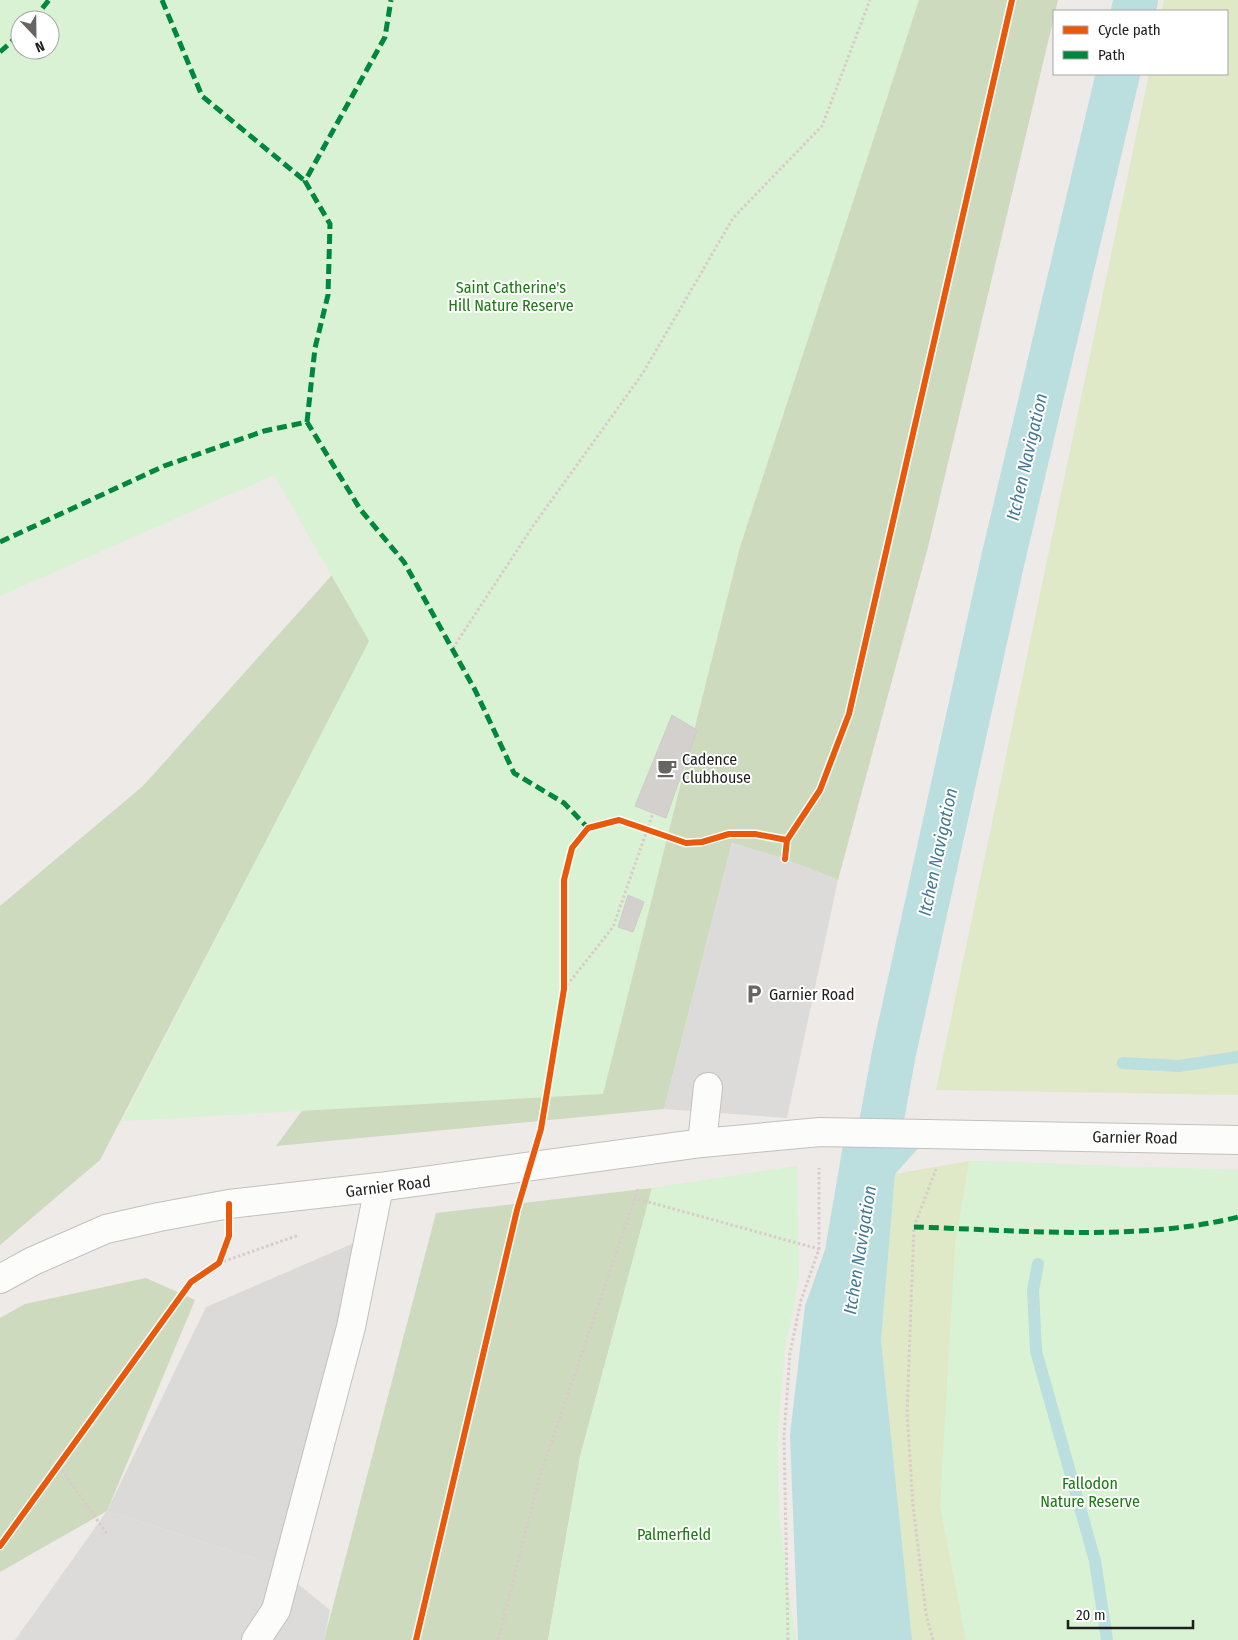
<svg xmlns="http://www.w3.org/2000/svg" width="1238" height="1640" viewBox="0 0 1238 1640" font-family="'Fira Sans Condensed',sans-serif">
<rect width="100%" height="100%" fill="#edeae7"/>
<path fill="#dcdad8" d="M 361,1240 L 275,1565 L 107,1511 L 206,1307 Z"/>
<path fill="#dfe9c7" d="M 1164,0 L 1238,0 L 1238,1095 L 936,1090 L 1149,74 L 1227,74 L 1227,11 L 1162,11 Z
M 969,1161 L 1059,1164 L 999,1640 L 912,1640 L 881,1340 L 895,1174 Z"/>
<path fill="#cddabd" d="M 892,0 L 1058,0 L 928,547 L 838,880 L 785,859 L 732,843 L 664,1109 L 276,1146 L 450,910 Z
M 332,575 L 370,641 L 100,1160 L 0,1245 L 0,906 L 143,786 Z
M 652,1188 L 580,1457 L 548,1640 L 324,1640 L 436,1213 Z
M 146,1278 L 195,1300 L 107,1511 L 0,1572 L 0,1318 L 25,1304 Z"/>
<path fill="#d9f2d3" fill-rule="evenodd" d="M 0,0 L 919,0 L 740,547 L 603,1094 L 122,1121 L 369,641 L 274,475 L 0,596 ZM 20,20 L 50,20 L 50,50 L 20,50 Z
M 969,1161 L 1238,1170 L 1238,1640 L 966,1640 L 940,1506 L 955,1245 Z
M 797,1166 L 799,1277 L 784,1355 L 778,1432 L 779,1519 L 796,1640 L 548,1640 L 580,1457 L 652,1188 Z"/>
<path fill="#dddbda" d="M 732,843 L 785,859 L 838,880 L 787,1118 L 664,1109 Z
M 107,1511 L 275,1565 L 330,1610 L 324,1640 L 15,1640 Z"/>
<path fill="#bbdedf" d="M 845,1133 L 932,1133 L 895,1174 L 881,1340 L 912,1640 L 798,1640 L 790,1435 L 805,1306 L 825,1250 Z"/>
<g fill="none" stroke-linecap="round" stroke-linejoin="round">
<path stroke="#bbdedf" stroke-width="12" d="M 1123,1063 L 1179,1066 L 1238,1057
M 1038,1264 L 1033,1290 L 1036,1351 L 1095,1561 L 1107,1640"/>
<path stroke="#bbdedf" stroke-width="44" d="M 1133,11 L 1136,0
M 871,1178 L 894,1053 L 1003,559 L 1118,74"/>
</g>
<path fill="#d3d0ce" stroke="#d0cbc8" d="M 672,715 L 697,730 L 666,818 L 635,806 Z
M 628,895 L 644,902 L 633,932 L 618,927 Z"/>
<g fill="none" stroke-linecap="round" stroke-linejoin="round">
<defs>
<path id="minor" d="M 702,1143 L 708,1087
M 0,1279 L 33,1261 L 106,1229 L 159,1217 L 229,1204 L 379,1187 L 702,1143 L 820,1132 L 1238,1140
M 256,1640 L 276,1610 L 351,1327 L 379,1187"/>
</defs>
<use href="#minor" stroke="#c2c1bf" stroke-width="30"/>
<path stroke="#dacbcb" stroke-width="3" stroke-dasharray="2.5 2.5" stroke-linecap="butt" d="M 453,648 L 533,526 L 643,373 L 733,218 L 822,126 L 870,0
M 564,989 L 613,927 L 653,813
M 634,1198 L 819,1249
M 219,1263 L 299,1235
M 59,1466 L 107,1534
M 498,1640 L 540,1475 L 639,1187
M 788,1640 L 784,1436 L 790,1353 L 801,1300 L 819,1249 L 819,1168
M 933,1640 L 926,1614 L 913,1505 L 907,1413 L 914,1227 L 936,1169"/>
<use href="#minor" stroke="#fcfcfb" stroke-width="28"/>
<path stroke="#00873e" stroke-width="5" stroke-dasharray="10 5" stroke-linecap="butt" d="M 162,0 L 202,96 L 305,181
M 33,20 L 49,0
M 0,52 L 20,34
M 307,422 L 315,348 L 328,295 L 330,224 L 305,181 L 385,37 L 391,0
M 0,542 L 164,466 L 264,431 L 307,422 L 360,509 L 404,562 L 475,690 L 514,773 L 564,803 L 588,828
M 914,1227 C 1017,1230 1139,1242 1238,1217"/>
<defs>
<path id="cycleway" d="M 785,859 L 787,840 L 820,790 L 849,714 L 1012,0
M 0,1546 L 191,1282 L 219,1263 L 229,1236 L 229,1204
M 416,1640 L 517,1210 L 541,1129 L 564,989 L 564,880 L 572,848 L 588,828 L 619,820 L 686,843 L 702,842 L 729,834 L 755,834 L 787,840"/>
</defs>
<use href="#cycleway" stroke="#fff" stroke-width="9"/>
<use href="#cycleway" stroke="#e8590c" stroke-width="6"/>
</g>
<defs>
<symbol id="cafe-bare" viewBox="-9 -9 18 18"><path d="M-5.5-4.5H6V0H3Q3 3.5 0 3.5H-2.5Q-5.5 3.5-5.5 0ZM3-3.2v2h1.7v-2ZM-6 4.5H4V6H-6Z" fill="#666564" stroke="#fff" stroke-width="2.5" paint-order="stroke"/></symbol>
<symbol id="parking-bare" viewBox="-9 -9 18 18"><path d="M-3.5-5.5H1a3.5 3.5 0 0 1 0 7H-1V5.5H-3.5ZM-1-3.4V-.6H.8a1.4 1.4 0 0 0 0-2.8Z" fill="#666564" stroke="#fff" stroke-width="2.5" paint-order="stroke"/></symbol>
</defs>
<g fill-rule="evenodd">
<use href="#cafe-bare" x="653" y="754" width="28" height="28"/>
<use href="#parking-bare" x="740" y="980" width="28" height="28"/>
</g>
<g text-anchor="middle" stroke-width="4" stroke-linejoin="round" paint-order="stroke">
<g font-size="16" fill="#197a0f" stroke="#fff">
<text x="511" y="293">Saint Catherine's<tspan x="511" dy="18">Hill Nature Reserve</tspan></text>
<text x="1090" y="1489">Fallodon<tspan x="1090" dy="18">Nature Reserve</tspan></text>
<text x="674" y="1540">Palmerfield</text>
</g>
<g font-size="16" fill="#1e1e1e" stroke="#fff" text-anchor="start">
<text x="682" y="765">Cadence<tspan x="682" dy="18">Clubhouse</tspan></text>
<text x="769" y="1000">Garnier Road</text>
</g>
<g font-size="16" fill="#1e1e1e" stroke="#fff">
<text transform="translate(1135 1137) rotate(1)" y="6">Garnier Road</text>
<text transform="translate(388 1186) rotate(-7)" y="6">Garnier Road</text>
</g>
<g font-size="18" font-style="italic" fill="#447a94" stroke="#fff">
<text transform="translate(1027 457) rotate(-77)" y="6">Itchen Navigation</text>
<text transform="translate(938 852) rotate(-78)" y="6">Itchen Navigation</text>
<text transform="translate(860 1250) rotate(-81)" y="6">Itchen Navigation</text>
</g>
</g>
<rect x="1053" y="10" width="175" height="65" fill="#ffffff" stroke="#a5a5a5"/>
<rect x="1063" y="26" width="25" height="8" fill="#e8590c" stroke="#a5a5a5"/>
<text x="1098" y="35" font-size="15" fill="#1e1e1e">Cycle path</text>
<rect x="1063" y="51" width="25" height="8" fill="#00873e" stroke="#a5a5a5"/>
<text x="1098" y="60" font-size="15" fill="#1e1e1e">Path</text>
<g transform="translate(35 35) rotate(158)"><circle r="24" fill="#ffffff" stroke="#a5a5a5"/>
<path d="M0-4L9 19L0 12L-9 19Z" fill="#666564"/>
<text y="-8" font-size="14" font-weight="bold" text-anchor="middle" fill="#1e1e1e">N</text>
</g>
<path d="M1068 1620v8h125v-8" fill="none" stroke="#1e1e1e" stroke-width="2.5"/>
<text x="1076" y="1620" font-size="15" fill="#1e1e1e" stroke="#ffffff" stroke-width="4" paint-order="stroke">20 m</text>
</svg>
